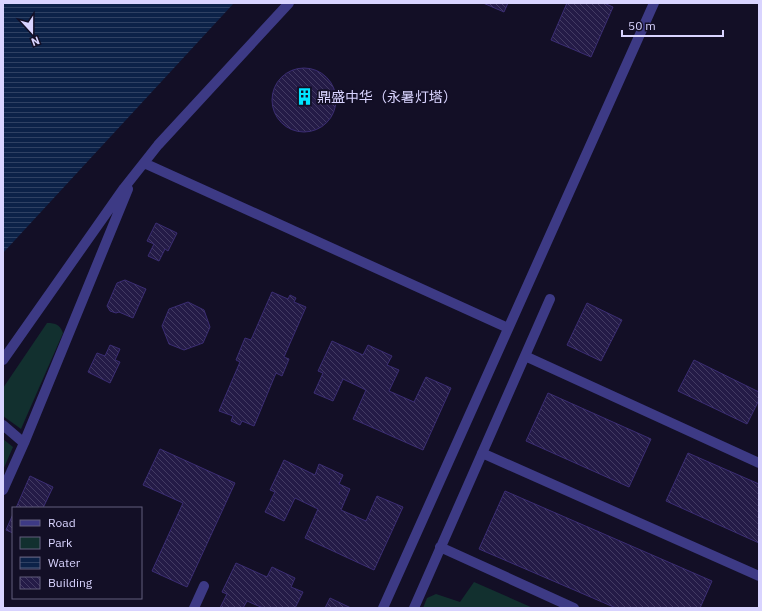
<svg xmlns="http://www.w3.org/2000/svg" width="762" height="611" viewBox="0 0 762 611" font-family="'IBM Plex Sans','Noto Sans SC',sans-serif">
<defs>
<pattern id="water-rules" width="6" height="5" patternUnits="userSpaceOnUse"><rect width="6" height="5" fill="#0c2248"/><path d="M0 2.5h6" fill="none" stroke="#2f4163"/></pattern>
<pattern id="building-back-hatch" width="6" height="6" patternUnits="userSpaceOnUse"><rect width="6" height="6" fill="#241b47"/><path d="M-1 5l2 2M0 0l6 6M5-1l2 2" fill="none" stroke="#433b63"/></pattern>
</defs>
<rect width="100%" height="100%" fill="#130f26"/>
<path fill="#12302f" d="M 47,323 C 56,323 60,325 63,333 L 21,429 L 3,416 L 3,388 Z
M 3,439 L 13,447 L 3,470 Z
M 474,582 L 533,608 L 423,608 L 427,598 L 436,594 L 460,602 Z"/>
<path fill="url(#water-rules)" d="M 3,3 L 234,3 L 3,253 Z"/>
<path fill="url(#building-back-hatch)" stroke="#3b2d73" d="M 483,3 L 508,3 L 504,12 Z
M 567,3 L 604,3 L 613,7 L 591,57 L 551,40 Z
M272 100a32 32 0 1 1 64 0a32 32 0 1 1-64 0Z
M 156,223 L 177,233 L 168,251 L 165,249 L 159,261 L 148,256 L 154,244 L 147,241 Z
M 125,280 L 146,289 L 133,318 L 119,312 L 116,313 L 110,311 L 107,306 L 117,283 Z
M 272,292 L 288,299 L 290,295 L 296,298 L 294,302 L 306,307 L 284,357 L 289,359 L 282,376 L 276,373 L 254,426 L 242,421 L 240,425 L 231,421 L 233,416 L 219,411 L 240,362 L 236,360 L 245,338 L 251,340 Z
M 188,302 L 204,310 L 210,327 L 203,343 L 184,350 L 169,344 L 162,326 L 169,309 Z
M 587,303 L 622,320 L 601,361 L 567,345 Z
M 332,341 L 363,355 L 368,345 L 392,356 L 387,365 L 399,370 L 389,391 L 414,402 L 426,377 L 451,388 L 423,450 L 353,419 L 366,390 L 343,379 L 333,401 L 314,393 L 323,373 L 318,371 Z
M 110,345 L 120,349 L 115,360 L 120,362 L 110,383 L 88,372 L 97,353 L 105,356 Z
M 694,360 L 759,392 L 759,400 L 747,424 L 678,391 Z
M 548,393 L 651,439 L 629,487 L 526,441 Z
M 160,449 L 235,483 L 187,587 L 152,571 L 183,503 L 143,485 Z
M 688,453 L 759,484 L 759,543 L 666,501 Z
M 284,460 L 315,475 L 319,464 L 343,475 L 339,484 L 350,489 L 341,510 L 366,521 L 377,496 L 403,507 L 374,570 L 305,538 L 318,509 L 295,498 L 284,521 L 265,512 L 275,492 L 270,490 Z
M 30,476 L 53,487 L 43,508 L 16,508 Z
M 505,491 L 712,581 L 700,608 L 616,608 L 479,549 Z
M 13,514 L 13,533 L 6,530 Z
M 236,563 L 267,577 L 272,567 L 295,578 L 291,587 L 303,592 L 295,608 L 263,608 L 247,601 L 243,608 L 220,608 L 227,594 L 222,592 Z
M 330,598 L 351,608 L 325,608 Z"/>
<g fill="none" stroke-linecap="round" stroke-linejoin="round">
<path stroke="#3d3a85" stroke-width="10" d="M 144,163 L 508,328
M 525,356 L 759,463
M 3,360 L 124,188 L 158,145 L 289,3
M 3,425 L 24,443
M 482,453 L 759,576
M 3,490 L 24,443 L 128,189
M 440,547 L 574,608
M 194,608 L 204,586
M 383,608 L 654,3
M 414,608 L 550,299"/>
</g>
<defs>
<symbol id="building-bare" viewBox="-9 -9 18 18"><path d="M-4-6H4V6H1V3H-1V6H-4ZM-2.5-4.3h1.7v1.8h-1.7ZM.8-4.3h1.7v1.8H.8ZM-2.5-1h1.7V.8h-1.7ZM.8-1h1.7V.8H.8Z" fill="#00e5ff" stroke="#130f26" stroke-width="2.5" paint-order="stroke"/></symbol>
</defs>
<g fill-rule="evenodd">
<use href="#building-bare" x="292" y="84" width="25" height="25"/>
</g>
<g text-anchor="middle" stroke-width="3.5" stroke-linejoin="round" paint-order="stroke">
<g font-size="14" fill="#d9d4ff" stroke="#130f26" text-anchor="start">
<text x="317" y="102">鼎盛中华（永暑灯塔）</text>
</g>
</g>
<rect width="762" height="611" fill="none" stroke="#d9d4ff" stroke-width="8"/>
<rect x="12" y="507" width="130" height="92" fill="#130f26" stroke="#625e7d"/>
<rect x="20" y="520" width="20" height="6" fill="#3d3a85" stroke="#625e7d"/>
<text x="48" y="527" font-size="12" fill="#d9d4ff">Road</text>
<rect x="20" y="537" width="20" height="12" fill="#12302f" stroke="#625e7d"/>
<text x="48" y="547" font-size="12" fill="#d9d4ff">Park</text>
<rect x="20" y="557" width="20" height="12" fill="url(#water-rules)" stroke="#625e7d"/>
<text x="48" y="567" font-size="12" fill="#d9d4ff">Water</text>
<rect x="20" y="577" width="20" height="12" fill="url(#building-back-hatch)" stroke="#625e7d"/>
<text x="48" y="587" font-size="12" fill="#d9d4ff">Building</text>
<g transform="translate(32 32) rotate(159)" stroke="#130f26" stroke-width="3" paint-order="stroke">
<path d="M0-3L7 15L0 10L-7 15Z" fill="#d9d4ff"/>
<text y="-6" font-size="11" font-weight="bold" text-anchor="middle" fill="#d9d4ff">N</text>
</g>
<path d="M622 30v6h101v-6" fill="none" stroke="#d9d4ff" stroke-width="2"/>
<text x="628" y="30" font-size="12" fill="#d9d4ff" stroke="#130f26" stroke-width="3" paint-order="stroke">50 m</text>
</svg>
